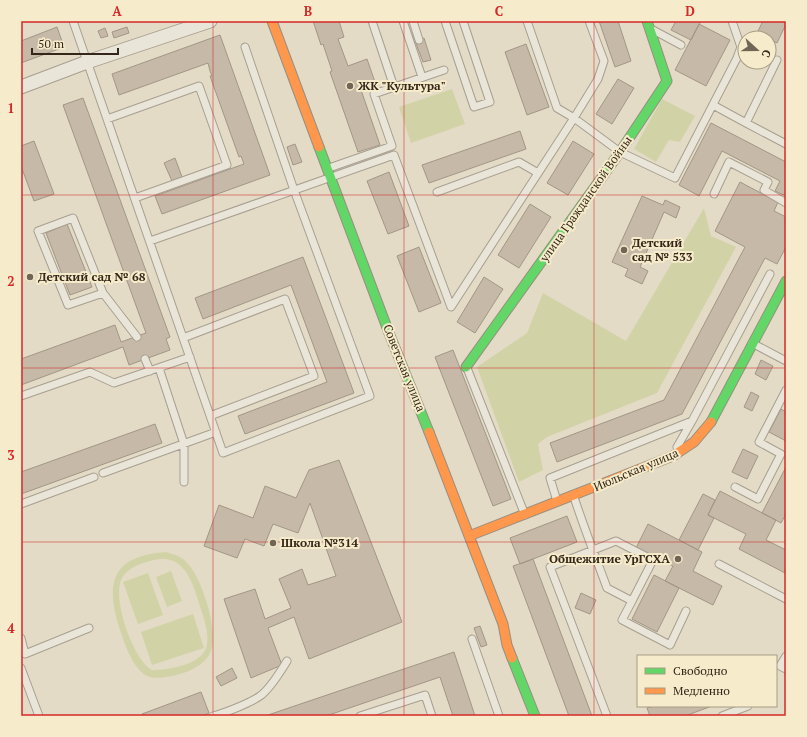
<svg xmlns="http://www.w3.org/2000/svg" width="807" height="737" viewBox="0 0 807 737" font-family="'PT Serif',serif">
<rect width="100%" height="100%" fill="#e3dbc6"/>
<path fill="#d1d3a7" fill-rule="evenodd" d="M 452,89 L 465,124 L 411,143 L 399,107 Z
M 662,99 L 695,116 L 680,142 L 669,140 L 656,162 L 634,149 Z
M 704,208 L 711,236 L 736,247 L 657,393 L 547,437 L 538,444 L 543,470 L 519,482 L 477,367 L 527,333 L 543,293 L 626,341 Z
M 166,552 C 172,554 178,555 183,559 C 201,572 219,631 211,651 C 207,662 194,670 183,673 C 173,676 155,681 145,675 C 132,666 126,647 121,633 C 105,585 109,556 166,552 ZM 159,559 C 166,559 171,559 177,563 C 190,572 194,588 199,603 C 203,617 209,629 207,645 C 203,665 168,670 152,670 C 133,660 111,597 122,578 C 129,566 147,561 159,559 Z
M 171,571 L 182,601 L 167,607 L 156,577 Z
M 148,573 L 163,615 L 138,624 L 123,582 Z
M 193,614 L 204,648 L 152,665 L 141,632 Z"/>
<path fill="#c6b9a7" stroke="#a29686" d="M 313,21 L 339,21 L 344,37 L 338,39 L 348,66 L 367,59 L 375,82 L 360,87 L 380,145 L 358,152 L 330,72 L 332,71 L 323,44 L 321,45 Z
M 599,21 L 618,21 L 631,61 L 615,67 Z
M 676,21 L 701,21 L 691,40 L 671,30 Z
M 763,21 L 786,21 L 786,24 L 777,43 L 757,33 Z
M 699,24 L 730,40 L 706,86 L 675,70 Z
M 57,27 L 64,47 L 21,63 L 21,41 Z
M 127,27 L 129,33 L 114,38 L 112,32 Z
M 105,28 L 108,36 L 101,38 L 98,31 Z
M 220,35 L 270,175 L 162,214 L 155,196 L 244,164 L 241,156 L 239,157 L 210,76 L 212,76 L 210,71 L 208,63 L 119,95 L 112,74 Z
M 424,38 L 431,60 L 423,62 L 415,41 Z
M 526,44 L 549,107 L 527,115 L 505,52 Z
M 618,79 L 634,88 L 612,124 L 596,114 Z
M 83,98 L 170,337 L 166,339 L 170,350 L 129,365 L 123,347 L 21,385 L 21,359 L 115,325 L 121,342 L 146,333 L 63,105 Z
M 711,123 L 786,162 L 786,196 L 775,191 L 780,181 L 722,151 L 699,196 L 679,185 Z
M 520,131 L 526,149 L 429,183 L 422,165 Z
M 34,141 L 54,194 L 34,201 L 21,166 L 21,146 Z
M 573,141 L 594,154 L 568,195 L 547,183 Z
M 295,144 L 302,162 L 293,165 L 287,147 Z
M 175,158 L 182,177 L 172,181 L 164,163 Z
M 389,172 L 409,226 L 388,234 L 367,181 Z
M 740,182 L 778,202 L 774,211 L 786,217 L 786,247 L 777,264 L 765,258 L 682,414 L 557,462 L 550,443 L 664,400 L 745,247 L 715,231 Z
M 642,196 L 663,205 L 665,200 L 680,207 L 676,218 L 664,212 L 640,267 L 648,271 L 642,284 L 625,276 L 628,269 L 612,262 Z
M 530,204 L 551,217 L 519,268 L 498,255 Z
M 67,224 L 92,287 L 70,295 L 46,233 Z
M 419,247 L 441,303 L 419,312 L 397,256 Z
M 303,257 L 354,393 L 245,434 L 238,416 L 327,382 L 291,285 L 203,319 L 195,298 Z
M 484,277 L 503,289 L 475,333 L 457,322 Z
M 453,350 L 511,499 L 493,506 L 435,357 Z
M 761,360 L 773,366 L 766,380 L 755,374 Z
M 751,392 L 759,396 L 752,411 L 744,407 Z
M 781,409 L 786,412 L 786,441 L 769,432 Z
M 155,424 L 162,443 L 21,494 L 21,472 Z
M 743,449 L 758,456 L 747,479 L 732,472 Z
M 339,460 L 402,622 L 309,659 L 294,617 L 268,628 L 282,665 L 251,678 L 224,599 L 255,589 L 265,619 L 291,608 L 279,579 L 302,569 L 308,585 L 336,576 L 310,503 L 298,533 L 273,524 L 264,546 L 245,539 L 237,558 L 204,546 L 219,505 L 253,518 L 265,486 L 296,498 L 309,470 Z
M 786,467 L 786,514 L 781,523 L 762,513 Z
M 720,491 L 776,520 L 766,540 L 786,550 L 786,570 L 785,573 L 739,549 L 746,534 L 708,515 Z
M 703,494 L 715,500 L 708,515 L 714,518 L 698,550 L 679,540 Z
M 567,516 L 577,542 L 520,564 L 510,538 Z
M 648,524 L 702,552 L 693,571 L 722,586 L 713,605 L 665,581 L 673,566 L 636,548 Z
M 533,559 L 592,716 L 569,716 L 513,566 Z
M 654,575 L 679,588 L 657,632 L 632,619 Z
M 581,593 L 596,600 L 590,614 L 575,608 Z
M 480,626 L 487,645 L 481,647 L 474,628 Z
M 454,652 L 475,716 L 453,716 L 440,677 L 326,716 L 265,716 Z
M 232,668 L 237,678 L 221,686 L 216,677 Z
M 201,692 L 209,713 L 202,716 L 143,716 L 142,714 Z
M 654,706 L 712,706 L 685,716 L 650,716 L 647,708 Z"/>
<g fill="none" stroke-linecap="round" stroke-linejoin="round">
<defs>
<path id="lane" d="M 73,21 L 223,453 L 370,396 L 294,190 L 245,47
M 372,21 L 394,87
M 403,21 L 422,77
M 413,21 L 419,40
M 445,21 L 474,107 L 490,102 L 463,21
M 527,21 L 557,108 L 574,118 L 620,152 L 675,178 L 737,58 L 741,47 L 732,21
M 653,30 L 681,45
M 777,60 L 746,123 L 786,144
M 713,105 L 746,123
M 107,119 L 199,86 L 227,165 L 135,198
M 329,168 L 392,146 L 374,94 L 444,70
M 437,192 L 519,162 L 538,173
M 714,194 L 729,162 L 768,182 L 764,190 L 786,203
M 150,241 L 394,155 L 451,307 L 574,118 L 598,79 L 604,61 L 589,21
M 103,293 L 68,305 L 38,231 L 73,218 L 103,293 L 137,337
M 183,338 L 285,299 L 314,376 L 210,416
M 752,343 L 786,361
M 145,359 L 150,371
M 159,368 L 184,444 L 184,482
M 467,368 L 525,515
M 21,396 L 90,372 L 114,383 L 190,357
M 677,447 L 692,421
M 103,473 L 216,432
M 735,487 L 758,499 L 781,454 L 759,442 L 786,390
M 574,497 C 584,528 596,558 607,588 L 632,601 L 653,560 L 616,541 L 550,567 L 607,716
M 557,501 L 550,478 L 692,421 L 770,274
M 21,504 L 94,477
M 719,564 L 786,599
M 632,601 L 622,620 L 670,645 L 686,611
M 21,638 L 25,654 L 89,628
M 472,639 L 499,716
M 786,656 L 780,666 L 786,669
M 21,668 L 39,716
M 213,716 C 225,713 250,703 260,696 C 271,688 280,672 287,661
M 360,716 L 425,695 L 432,716
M 722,716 L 748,706"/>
<path id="street" d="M 21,87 L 87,62 L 210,21"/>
<path id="fast" d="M 319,147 L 389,333 L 429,432
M 466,367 L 620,152 L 667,81 L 647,21
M 711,422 L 786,281
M 512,658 L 535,716"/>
<path id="slow" d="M 272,21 L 319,147
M 429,432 L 503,624 L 507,645 L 512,658
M 469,536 L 673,456 L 694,442 L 711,422"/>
</defs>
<use href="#lane" stroke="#a79f90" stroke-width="9"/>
<use href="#street" stroke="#a79f90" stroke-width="15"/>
<use href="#fast" stroke="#968f80" stroke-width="11"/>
<use href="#slow" stroke="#968f80" stroke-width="11"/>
<use href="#lane" stroke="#eae5d9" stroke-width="7"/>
<use href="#street" stroke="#eae5d9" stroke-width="13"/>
<use href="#fast" stroke="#63d668" stroke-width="9"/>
<use href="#slow" stroke="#ff974d" stroke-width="9"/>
</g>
<path fill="none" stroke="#d62828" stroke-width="1" stroke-opacity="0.55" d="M 213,21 L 213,716M 404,21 L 404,716M 594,21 L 594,716M 21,195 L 786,195M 21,368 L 786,368M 21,542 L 786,542"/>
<g fill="#716656" stroke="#f6ebca" stroke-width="1.5">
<circle cx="350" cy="86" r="4"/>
<circle cx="624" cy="250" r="4"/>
<circle cx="30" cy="277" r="4"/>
<circle cx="273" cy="543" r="4"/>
<circle cx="678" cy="559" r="4"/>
</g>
<g text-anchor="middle" stroke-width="4" stroke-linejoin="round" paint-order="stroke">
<g font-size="12" font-weight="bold" fill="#34271a" stroke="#f6ebca" text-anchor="start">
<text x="358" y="90">ЖК "Культура"</text>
<text x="632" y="247">Детский<tspan x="632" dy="14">сад № 533</tspan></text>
<text x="38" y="281">Детский сад № 68</text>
<text x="281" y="547">Школа №314</text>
<text x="670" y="563" text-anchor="end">Общежитие УрГСХА</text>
</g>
<g font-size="12" fill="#34271a" stroke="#f6ebca">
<text transform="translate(586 199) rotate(-55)" y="4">улица Гражданской Войны</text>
<text transform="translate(404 368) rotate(68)" y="4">Советская улица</text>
<text transform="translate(636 470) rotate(-23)" y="4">Июльская улица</text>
</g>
</g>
<rect width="807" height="737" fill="none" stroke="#f6ebca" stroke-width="44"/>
<rect x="637" y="655" width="140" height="52" fill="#f6ebca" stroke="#a89d84"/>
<rect x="645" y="668" width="20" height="6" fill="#63d668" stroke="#a89d84"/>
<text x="673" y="675" font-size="12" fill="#34271a">Свободно</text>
<rect x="645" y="688" width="20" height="6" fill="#ff974d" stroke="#a89d84"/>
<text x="673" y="695" font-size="12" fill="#34271a">Медленно</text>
<g transform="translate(757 50) rotate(111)"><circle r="19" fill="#f6ebca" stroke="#a89d84"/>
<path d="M0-3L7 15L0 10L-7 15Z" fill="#716656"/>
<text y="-6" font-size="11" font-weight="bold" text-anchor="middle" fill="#34271a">С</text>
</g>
<path d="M32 48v6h86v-6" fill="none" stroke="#34271a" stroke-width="2"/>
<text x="38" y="48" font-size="12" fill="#34271a" stroke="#f6ebca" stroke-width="3" paint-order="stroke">50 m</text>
<rect x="22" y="22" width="763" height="693" fill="none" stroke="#d62828" stroke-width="1.5"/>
<g font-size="13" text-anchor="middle" font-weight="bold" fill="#d62828">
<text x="117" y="16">A</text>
<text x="308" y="16">B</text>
<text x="499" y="16">C</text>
<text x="690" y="16">D</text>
<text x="11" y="113">1</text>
<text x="11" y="286">2</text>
<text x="11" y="460">3</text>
<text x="11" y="633">4</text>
</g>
</svg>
